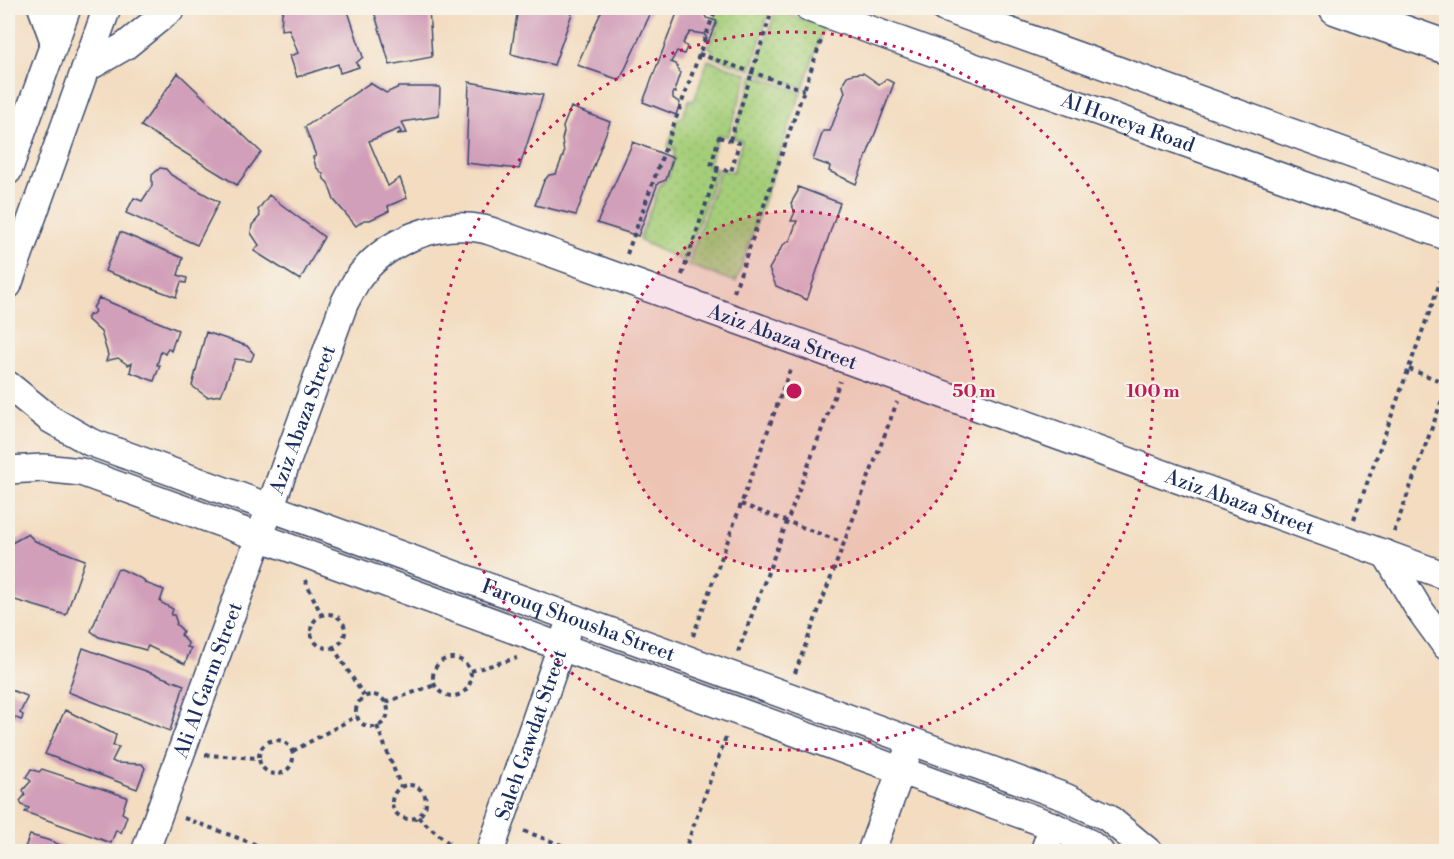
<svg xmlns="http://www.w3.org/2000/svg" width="1454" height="859" viewBox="0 0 1454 859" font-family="'Libre Bodoni',serif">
<defs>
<pattern id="grass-dots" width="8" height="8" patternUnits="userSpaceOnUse" patternTransform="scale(1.5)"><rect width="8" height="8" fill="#a5ce79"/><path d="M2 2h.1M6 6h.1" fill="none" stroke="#8db16b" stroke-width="1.8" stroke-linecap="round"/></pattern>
</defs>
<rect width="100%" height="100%" fill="#f7f3e8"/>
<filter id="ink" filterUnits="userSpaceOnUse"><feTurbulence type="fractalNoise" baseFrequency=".0167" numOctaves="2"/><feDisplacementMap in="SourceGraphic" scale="12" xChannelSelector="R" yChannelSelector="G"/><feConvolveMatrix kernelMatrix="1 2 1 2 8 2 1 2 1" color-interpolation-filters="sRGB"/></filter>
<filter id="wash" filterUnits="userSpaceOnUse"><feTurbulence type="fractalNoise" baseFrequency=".008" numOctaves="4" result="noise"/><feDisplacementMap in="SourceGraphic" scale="24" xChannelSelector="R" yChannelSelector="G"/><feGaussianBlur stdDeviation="1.35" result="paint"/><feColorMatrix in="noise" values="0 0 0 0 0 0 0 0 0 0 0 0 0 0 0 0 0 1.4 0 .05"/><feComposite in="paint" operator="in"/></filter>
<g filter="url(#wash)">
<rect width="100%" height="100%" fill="#f3dcc0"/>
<path fill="url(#grass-dots)" stroke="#607e6c" stroke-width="1.5" d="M 718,8 L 770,9 L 751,70 L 711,56 L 713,49 L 708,47 L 720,22 L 714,18 Z
M 776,10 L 824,26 L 803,88 L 755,72 Z
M 708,60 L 748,74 L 728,136 L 718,135 L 708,167 L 717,169 L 685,262 L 639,240 L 660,185 C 670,178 674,161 675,149 L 668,146 L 678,118 L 682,118 L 689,100 L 694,101 Z
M 753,75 L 801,92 L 736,282 L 688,265 L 720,170 L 733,172 L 742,141 L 733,138 Z"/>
<g id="blocks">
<path fill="#d19fb9" d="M 285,8 L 347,8 L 363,57 L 356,63 L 359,67 L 340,73 L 338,64 L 297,77 L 290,56 L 298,53 L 289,29 L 281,30 L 282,13 Z
M 373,8 L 429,8 L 432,57 L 390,65 Z
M 518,8 L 574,8 L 554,65 L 511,54 Z
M 603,8 L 653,8 L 620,80 L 577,65 Z
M 679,8 L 686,10 L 687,8 L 699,8 L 703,9 L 706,18 L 717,21 L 708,42 L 706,40 L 707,38 L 704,34 L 690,32 L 683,43 L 687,47 L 684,54 L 677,51 L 671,62 L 676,64 L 680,73 L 675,88 L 676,93 L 673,92 L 673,98 L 680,103 L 676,115 L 643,102 Z
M 178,73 L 261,152 L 237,185 L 141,126 Z
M 863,73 L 879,84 L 886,79 L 894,83 L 856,184 L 829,171 L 830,166 L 813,160 L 823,131 L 830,131 L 845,92 L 843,86 L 844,81 L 847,76 L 853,74 Z
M 469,82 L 543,95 L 519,169 L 466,163 Z
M 370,83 L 386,93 L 399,87 L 440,87 L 439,116 L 402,122 L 407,133 L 397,134 L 401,132 L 399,129 L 369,141 L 388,186 L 400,178 L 407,198 L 388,206 L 389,211 L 370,220 L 364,220 L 356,226 L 334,200 L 328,183 L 324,179 L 323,174 L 316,167 L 313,157 L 316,156 L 305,127 Z
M 571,107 L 610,122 L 576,215 L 535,205 L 544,181 L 549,175 L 556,174 L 564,153 L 562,139 L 564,132 L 563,127 Z
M 633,142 L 673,158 L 666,180 L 658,183 L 638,236 L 597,223 Z
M 160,168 L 166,169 L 171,175 L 219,202 L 197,245 L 126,213 L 134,198 L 142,201 L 152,186 L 152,175 Z
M 798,187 L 840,203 L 807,300 L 776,286 L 769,269 L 783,245 L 790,240 L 797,221 L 791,221 L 795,212 L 791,203 L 798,191 Z
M 269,195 L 324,237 L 300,280 L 254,251 L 259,245 L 251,233 L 252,225 L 260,216 L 258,210 Z
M 120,232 L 183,258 L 178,275 L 187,278 L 186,283 L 181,282 L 176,297 L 105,271 Z
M 99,298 L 178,330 L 171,351 L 168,348 L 165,354 L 161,351 L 157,365 L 160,365 L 154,381 L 130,372 L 132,363 L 128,365 L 118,358 L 106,361 L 108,355 L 101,332 L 87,319 L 90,314 L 92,315 L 95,311 L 93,308 Z
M 206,332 L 247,346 L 254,354 L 251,361 L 235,359 L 221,395 L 207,397 L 192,386 Z
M 28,534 L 35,541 L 85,560 L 66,615 L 8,598 L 8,545 Z
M 121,569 L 144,580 L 145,583 L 164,590 L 160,602 L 173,609 L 171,615 L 174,615 L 177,623 L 176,624 L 183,631 L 181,635 L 188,643 L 187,647 L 191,648 L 185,664 L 148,646 L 146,650 L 99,637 L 91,631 L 117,570 Z
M 83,648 L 184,685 L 170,731 L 68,692 Z
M 8,689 L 27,696 L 27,698 L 20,713 L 23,715 L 22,719 L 21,720 L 12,716 L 8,727 Z
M 65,710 L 116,735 L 113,746 L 119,747 L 112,761 L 116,763 L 142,764 L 145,768 L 137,789 L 45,754 Z
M 31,769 L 39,772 L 42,769 L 127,797 L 122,813 L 127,816 L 121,833 L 116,830 L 111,843 L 25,812 L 29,808 L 22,805 L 20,801 L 25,795 L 23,790 L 31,781 L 26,777 Z
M 30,835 L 51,841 L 76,852 L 23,852 Z"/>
</g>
</g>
<g filter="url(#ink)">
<use href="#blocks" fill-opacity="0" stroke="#3b496d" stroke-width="1.5"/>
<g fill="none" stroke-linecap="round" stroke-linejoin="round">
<defs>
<g id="minor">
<path d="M 42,8 L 54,41"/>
<path id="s1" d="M 809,8 L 1446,236"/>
<path d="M 944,8 L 1446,188"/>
<path d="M 85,69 L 125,46 L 172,8"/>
<path d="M 8,171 L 67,8"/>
<path d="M 8,285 L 107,8"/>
<path id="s2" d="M 8,385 L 50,419 L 90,442 L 1065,797 L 1107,817 L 1149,852"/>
<path d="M 8,470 L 43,468 L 81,472 L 1053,826 L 1089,843 L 1100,852"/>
<path d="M 1386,554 L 1417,606 L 1446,646"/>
<path id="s3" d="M 145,852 L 344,304 C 348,296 352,288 357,280 C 384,241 437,220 483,229 C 492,231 501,235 510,238 L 1446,576"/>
<path id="s4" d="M 490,852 L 567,630"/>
<path d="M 871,852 L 907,754"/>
<path d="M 1044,852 L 1053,826"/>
</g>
<path id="major" d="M 1336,8 L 1446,47"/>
</defs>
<use href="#minor" stroke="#3b496d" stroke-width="30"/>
<use href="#major" stroke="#3b496d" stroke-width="36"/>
<path stroke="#3b496d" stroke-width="4" stroke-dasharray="4.5 4.5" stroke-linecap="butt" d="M 699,54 L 804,90
M 719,137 L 739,143 L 731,172 L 711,166 Z
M 730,140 L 773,8
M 627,254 L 716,8
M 682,275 L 718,168
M 734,292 L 822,38
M 1409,369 L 1446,383
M 741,504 L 844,543
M 1354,519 L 1446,266
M 1394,532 L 1446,389
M 305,580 L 321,614
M311 631a17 17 0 1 1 34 0a17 17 0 1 1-34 0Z
M 693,636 L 791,367
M 333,647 L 364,696
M 738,652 L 840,381
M433 677a19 19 0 1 1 38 0a19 19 0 1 1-38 0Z
M 471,671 L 517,658
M 795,673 L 897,402
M356 711a16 16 0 1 1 32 0a16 16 0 1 1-32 0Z
M 386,702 L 435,685
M 377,726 L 401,787
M259 757a17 17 0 1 1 34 0a17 17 0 1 1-34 0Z
M 293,751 L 357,716
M 205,755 L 258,758
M392 802a17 17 0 1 1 34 0a17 17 0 1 1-34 0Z
M 418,817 L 459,852
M 184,818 L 276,852
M 524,831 L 580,852
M 684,852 L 727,734"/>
<use href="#minor" stroke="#fff" stroke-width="27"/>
<use href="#major" stroke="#fff" stroke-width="33"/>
</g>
</g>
<circle cx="794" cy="391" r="180" fill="#c2185b" fill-opacity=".12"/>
<g fill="none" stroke="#c2185b" stroke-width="3" stroke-dasharray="3 6">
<circle cx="794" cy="391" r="180"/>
<circle cx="794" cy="391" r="359"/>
</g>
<g text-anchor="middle" stroke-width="4.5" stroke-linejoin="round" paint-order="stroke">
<g font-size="20" fill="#1b2f5e" stroke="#f7f3e8">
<text dy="7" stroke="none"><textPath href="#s1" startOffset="339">Al Horeya Road</textPath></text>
<text dy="7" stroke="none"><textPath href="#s3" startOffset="1072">Aziz Abaza Street</textPath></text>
<text dy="7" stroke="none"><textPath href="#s3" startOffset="460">Aziz Abaza Street</textPath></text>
<text dy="7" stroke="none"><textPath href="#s3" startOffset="1558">Aziz Abaza Street</textPath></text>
<text dy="7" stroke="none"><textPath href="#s2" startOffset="620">Farouq Shousha Street</textPath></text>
<text dy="7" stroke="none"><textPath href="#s3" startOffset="183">Ali Al Garm Street</textPath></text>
<text dy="7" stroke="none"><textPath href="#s4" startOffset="124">Saleh Gawdat Street</textPath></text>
</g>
</g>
<circle cx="794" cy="391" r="9" fill="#c2185b" stroke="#f7f3e8" stroke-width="3"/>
<g font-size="18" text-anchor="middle" font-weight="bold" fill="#c2185b" stroke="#f7f3e8" stroke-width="4.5" stroke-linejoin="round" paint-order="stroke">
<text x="974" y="397">50 m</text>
<text x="1153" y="397">100 m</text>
</g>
<rect width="1454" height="859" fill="none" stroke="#f7f3e8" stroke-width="30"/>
</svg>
